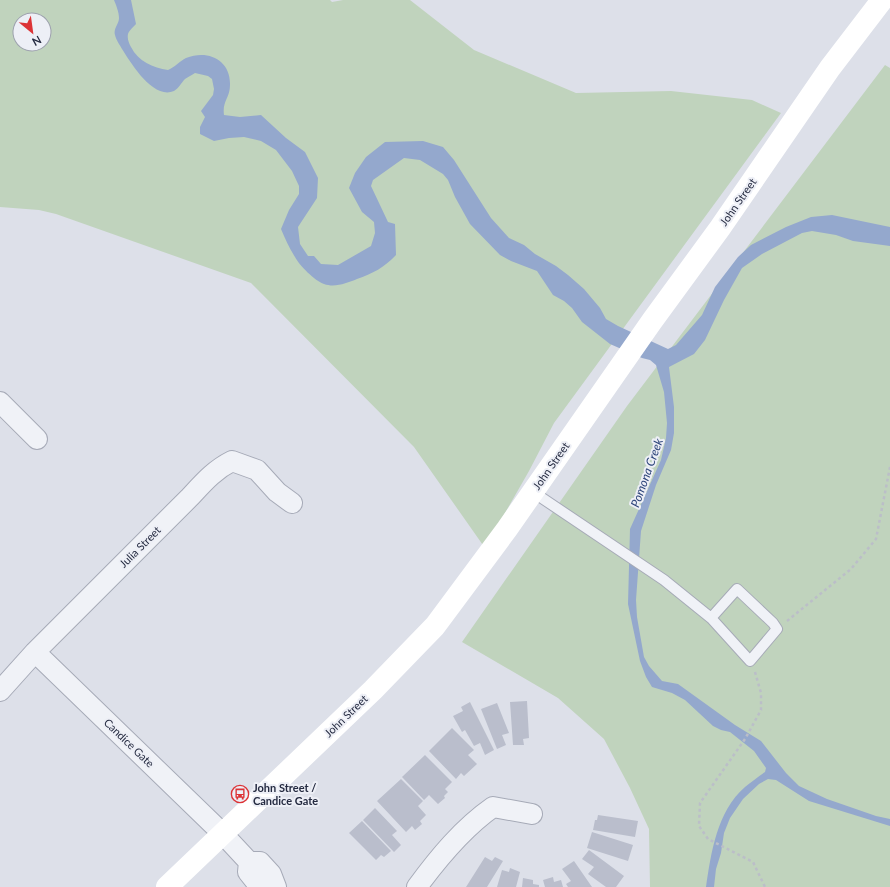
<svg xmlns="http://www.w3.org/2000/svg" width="890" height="887" viewBox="0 0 890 887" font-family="Lato,sans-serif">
<rect width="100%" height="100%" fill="#dde0e9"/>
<path fill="#c0d3bd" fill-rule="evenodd" d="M 0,0 L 330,0 L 332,2 L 343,0 L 410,0 L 474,50 L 576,93 L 671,91 L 752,100 L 781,113 L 554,423 L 529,471 L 485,548 L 414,447 L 251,283 L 56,214 L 39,210 L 0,207 ZM 20,20 L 44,20 L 44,44 L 20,44 Z
M 885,65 L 890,68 L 890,887 L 650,887 L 649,829 L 630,788 L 604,739 L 558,698 L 462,642 L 627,406 Z"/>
<path fill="#94a8cd" d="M 114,0 L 131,0 L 136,24 C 133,27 129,31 128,34 C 127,39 129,43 131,47 C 138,61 153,68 168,70 C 175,67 180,61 186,58 C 208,49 231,60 230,85 C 230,98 222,101 224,115 L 240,117 L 261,115 L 286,138 L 305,152 L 318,178 L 317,198 L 298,227 L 300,244 L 308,256 L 314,256 L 321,264 L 338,265 L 371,246 L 375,233 L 374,222 L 362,212 L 349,188 L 355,173 L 366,157 L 385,142 L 423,141 L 443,147 L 454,160 L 491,218 L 509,238 L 524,245 L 535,254 L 556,266 L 568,275 L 584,289 L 600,308 L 606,319 L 618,326 L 668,349 L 676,345 L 702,315 L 715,287 L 738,257 L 751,245 L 786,227 L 811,217 L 832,215 L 890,227 L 890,246 L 853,241 L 836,235 L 812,231 L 802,233 L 762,254 L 742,268 L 724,300 L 705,340 L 694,354 L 669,367 L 674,407 L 674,433 L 671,450 L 656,485 L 641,531 L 636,600 L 637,617 L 644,657 L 649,666 L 662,681 L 678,684 L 735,725 L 761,741 L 786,773 L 799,786 L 827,799 L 876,816 L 890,819 L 890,826 L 809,801 L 776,780 L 768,779 L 759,784 L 743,799 L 730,818 L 724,833 L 721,853 L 716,869 L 714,887 L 706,887 C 711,853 717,811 745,787 C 751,782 758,777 765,772 L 766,768 L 754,751 L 730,732 L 721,730 L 713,726 L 685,700 L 672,693 L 652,687 L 646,677 L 640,661 L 628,604 L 630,529 L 661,460 L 666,438 L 667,423 L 664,392 L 656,365 L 650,360 L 642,358 L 610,344 L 582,322 L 572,308 L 564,301 L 553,295 L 537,271 L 511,261 L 500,255 L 470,224 L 455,197 L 448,180 L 443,174 L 420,160 L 404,158 L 373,180 L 371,186 L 388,222 L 395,224 L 396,255 C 385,267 372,274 357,279 C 347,283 335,288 324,284 C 315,281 299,265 295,257 C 289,248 285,238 281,229 L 289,210 L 299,194 L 299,186 L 292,171 L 276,150 L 261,141 L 244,137 L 229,138 L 214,141 L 200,134 L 200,127 L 205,117 L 201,111 L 213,95 L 214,89 L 212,79 L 208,76 L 195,73 C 192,75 188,77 185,79 C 181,83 179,88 174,91 C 153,100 131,63 122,49 C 120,45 116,40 115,35 C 113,29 119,24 119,18 C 119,12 116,5 114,0 Z"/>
<path fill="#babecc" d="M 527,701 L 529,738 L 523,739 L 524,745 L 513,745 L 510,702 Z
M 470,702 L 494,750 L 485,755 L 480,743 L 474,746 L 465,730 L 462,732 L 453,716 L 463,711 L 461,707 Z
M 497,703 L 509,733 L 502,735 L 506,745 L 497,749 L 481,709 Z
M 452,728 L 474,750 L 468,755 L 477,764 L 464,776 L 461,773 L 456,779 L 429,751 Z
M 425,755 L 452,782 L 445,789 L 448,792 L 444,796 L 445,798 L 438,804 L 429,795 L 424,800 L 402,777 Z
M 401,779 L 423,801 L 418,806 L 426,815 L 420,821 L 422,824 L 415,830 L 412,826 L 406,832 L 377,801 Z
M 375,808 L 397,831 L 392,835 L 401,845 L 394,852 L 363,820 Z
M 598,815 L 638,821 L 635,837 L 593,830 L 595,820 L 597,820 Z
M 362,821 L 391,851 L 384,857 L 381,855 L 376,860 L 349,833 Z
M 592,832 L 633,845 L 628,861 L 587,848 Z
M 589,850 L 624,876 L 616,887 L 606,887 L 588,874 L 594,867 L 582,859 Z
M 485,857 L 492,861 L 495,857 L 503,861 L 487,887 L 466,887 Z
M 574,861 L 592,887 L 568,887 L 566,884 L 571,881 L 562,869 Z
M 510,868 L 520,872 L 516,887 L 497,887 L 502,870 L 509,872 Z
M 553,877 L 554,882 L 561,880 L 563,887 L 545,887 L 543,880 Z
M 523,878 L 533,880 L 533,884 L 539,885 L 539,887 L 522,887 Z"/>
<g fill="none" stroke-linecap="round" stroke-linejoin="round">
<defs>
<path id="lane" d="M 533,492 L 664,580 L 711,618 L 737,589 L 773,623 L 777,629 L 750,661 L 711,618"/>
<path id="street" d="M 0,402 L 37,439
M 35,652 L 223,834 L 249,862 L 248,872 L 260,887
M 0,691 L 35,652 L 190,497 C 203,483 214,470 232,461 L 257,470 L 277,492 L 292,503
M 249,862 L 260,862 L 271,874 L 276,887
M 417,887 C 439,857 463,828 493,807 L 532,814"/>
</defs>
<use href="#lane" stroke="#a6aab7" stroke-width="12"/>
<use href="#street" stroke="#a6aab7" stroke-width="22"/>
<path stroke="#bbbec8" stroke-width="2.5" stroke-dasharray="3 3" stroke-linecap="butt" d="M 787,621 L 851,569 L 876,539 L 890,467
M 755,672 L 761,693 L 761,710 L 745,739 L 700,803 L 699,826 L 708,839 L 753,862 L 765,887"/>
<use href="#lane" stroke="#f0f2f7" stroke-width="10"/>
<use href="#street" stroke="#f0f2f7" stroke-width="20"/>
<path stroke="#fff" stroke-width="22" d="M 167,887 L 373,690 L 435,626 L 507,529 L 652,321 L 720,228 L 830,68 L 882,0"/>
</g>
<defs>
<symbol id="bus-ring" viewBox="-11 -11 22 22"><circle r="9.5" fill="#edeff6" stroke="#dc3336" stroke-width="1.5"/><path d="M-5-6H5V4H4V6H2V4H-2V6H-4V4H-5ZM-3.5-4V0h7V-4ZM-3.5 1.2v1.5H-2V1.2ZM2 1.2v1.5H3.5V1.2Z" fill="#dc3336"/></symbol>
</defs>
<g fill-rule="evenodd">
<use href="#bus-ring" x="230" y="784" width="20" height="20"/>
</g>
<g text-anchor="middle" stroke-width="4" stroke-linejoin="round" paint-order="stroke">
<g font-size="11" fill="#252b41" stroke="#edeff6">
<text transform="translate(738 202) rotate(-55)" y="4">John Street</text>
<text transform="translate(551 466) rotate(-55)" y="4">John Street</text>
<text transform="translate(140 547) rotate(-45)" y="4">Julia Street</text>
<text transform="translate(346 716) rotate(-44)" y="4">John Street</text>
<text transform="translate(129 743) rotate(44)" y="4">Candice Gate</text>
</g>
<g font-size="11" font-weight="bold" fill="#252b41" stroke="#edeff6" text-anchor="start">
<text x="253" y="792">John Street /<tspan x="253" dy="13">Candice Gate</tspan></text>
</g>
<g font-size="12" font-style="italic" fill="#2b4379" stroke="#edeff6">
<text transform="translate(647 473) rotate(-70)" y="4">Pomona Creek</text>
</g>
</g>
<g transform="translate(32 32) rotate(151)"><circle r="19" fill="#edeff6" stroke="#9da1ae"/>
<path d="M0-3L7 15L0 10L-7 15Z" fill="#dc3336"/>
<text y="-6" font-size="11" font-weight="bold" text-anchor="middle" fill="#252b41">N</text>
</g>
</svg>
